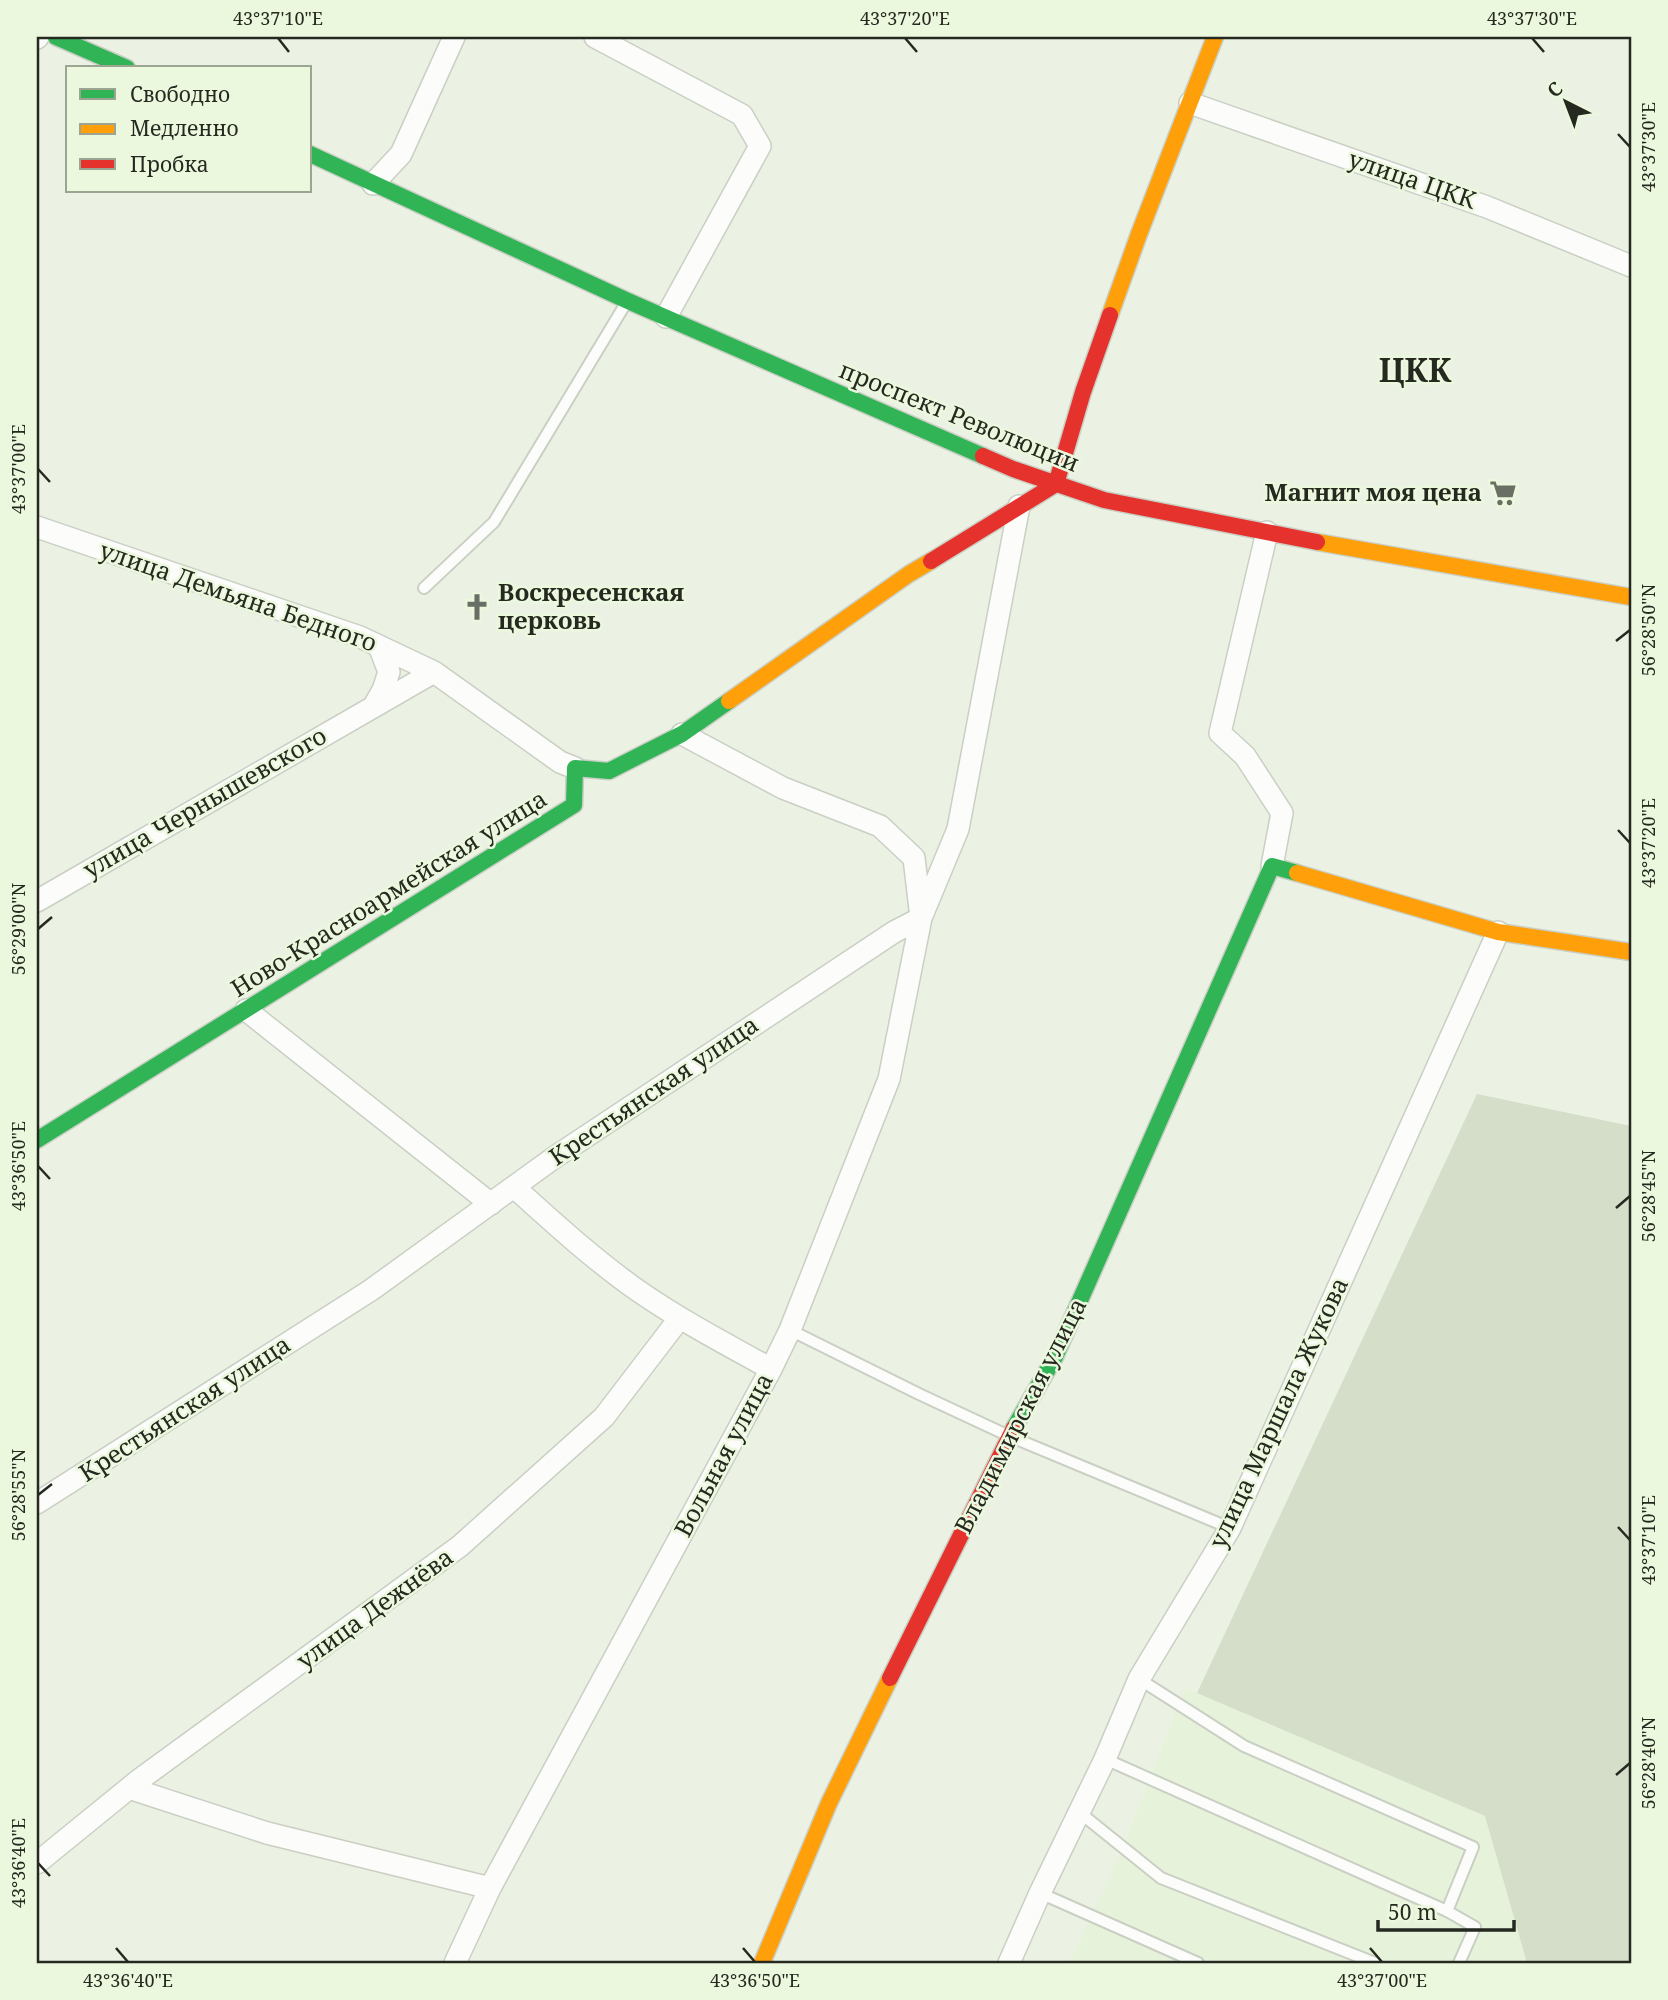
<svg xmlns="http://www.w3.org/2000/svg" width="1668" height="2000" viewBox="0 0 1668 2000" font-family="'Noto Serif',serif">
<rect width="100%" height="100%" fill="#ebf2e4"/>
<path fill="#e7f2da" d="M 1185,1688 L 1485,1816 L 1527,1963 L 1069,1963 L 1119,1857 Z"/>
<path fill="#d4dec9" d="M 1477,1094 L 1631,1126 L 1631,1963 L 1527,1963 L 1485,1816 L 1197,1693 Z"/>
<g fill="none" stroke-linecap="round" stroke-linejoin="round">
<defs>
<path id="lane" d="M 424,588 L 494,522 L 626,303
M 790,1330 L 919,1394 L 1009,1436 L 1230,1528
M 1139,1679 L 1244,1746 L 1473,1847 L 1447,1911
M 1105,1759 L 1447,1911 L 1475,1927 L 1459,1963
M 1079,1812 L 1161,1878 L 1375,1963
M 1040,1893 L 1198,1963"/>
<path id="street" d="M 595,37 L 742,115 L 760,146 L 666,317
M 37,38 L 38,37
M 1190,103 L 1487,207 L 1631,266
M 373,184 L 401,154 L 454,37
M 37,527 L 360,637 L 434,672 L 560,762 L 575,768
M 1267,532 L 1220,733 L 1245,756 L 1282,813 L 1272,866
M 374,706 L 383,690 L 389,672 L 379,646
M 37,901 L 434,672
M 246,1010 L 491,1204
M 514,1187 C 554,1223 593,1259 637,1290 C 680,1320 726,1344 771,1369
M 37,1503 L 371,1290 L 555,1157 L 894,932 L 921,918 L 958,829 L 1019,506
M 129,1788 L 267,1833 L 490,1888
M 37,1863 L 139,1780 L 460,1546 L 604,1417 L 679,1319
M 455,1963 L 490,1888 L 771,1369 L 790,1330 L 889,1079 L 921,918 L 914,858 L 880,826 L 783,788 L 682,734
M 1009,1963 L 1040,1893 L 1105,1759 L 1139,1679 L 1230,1528 L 1498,932"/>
<path id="fast" d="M 56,37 L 127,68
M 310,154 L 628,301 L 983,456
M 37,1140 L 574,805 L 575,768 L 609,771 L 682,734 L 729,701
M 1014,1428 L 1055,1357 L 1272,866 L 1297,873"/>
<path id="slow" d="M 1110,315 L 1139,234 L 1215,37
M 1317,542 L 1631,597
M 729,701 L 909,574 L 931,561
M 1297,873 L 1498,932 L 1631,952
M 762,1963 L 829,1803 L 890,1678"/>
<path id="jam" d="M 983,456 L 1013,469 L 1104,500 L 1317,542
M 931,561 L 1056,484 L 1083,392 L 1110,315
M 890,1678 L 1014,1428"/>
</defs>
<use href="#lane" stroke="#cacfc4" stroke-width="14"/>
<use href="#street" stroke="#cacfc4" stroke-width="24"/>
<use href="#fast" stroke="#cacfc4" stroke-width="19"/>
<use href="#slow" stroke="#cacfc4" stroke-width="19"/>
<use href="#jam" stroke="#cacfc4" stroke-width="19"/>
<use href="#lane" stroke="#fcfdfb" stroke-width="10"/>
<use href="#street" stroke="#fcfdfb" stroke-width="21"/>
<use href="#fast" stroke="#30b455" stroke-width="16"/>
<use href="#slow" stroke="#ff9f0a" stroke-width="16"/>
<use href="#jam" stroke="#e5322d" stroke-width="16"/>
</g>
<path fill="none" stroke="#252920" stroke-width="2.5" d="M 278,38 L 289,52M 905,38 L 917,52M 1532,38 L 1544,52M 1618,134 L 1630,147M 38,469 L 50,482M 1616,641 L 1630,630M 1618,830 L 1630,843M 38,929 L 52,917M 38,1166 L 50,1179M 1616,1208 L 1630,1196M 38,1495 L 52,1484M 1618,1527 L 1630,1540M 1616,1775 L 1630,1763M 38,1863 L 50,1876M 116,1948 L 128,1962M 743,1948 L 755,1962M 1370,1948 L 1382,1962"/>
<defs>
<symbol id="supermarket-bare" viewBox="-9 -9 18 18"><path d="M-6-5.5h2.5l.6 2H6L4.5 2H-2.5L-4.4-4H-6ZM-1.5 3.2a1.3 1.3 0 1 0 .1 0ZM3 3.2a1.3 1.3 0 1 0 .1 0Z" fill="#6a6f65" stroke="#ecf8de" stroke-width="2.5" paint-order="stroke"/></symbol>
<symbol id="church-bare" viewBox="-9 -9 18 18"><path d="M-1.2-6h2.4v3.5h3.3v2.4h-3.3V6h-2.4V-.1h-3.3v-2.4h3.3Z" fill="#6a6f65" stroke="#ecf8de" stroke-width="2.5" paint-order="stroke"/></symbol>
</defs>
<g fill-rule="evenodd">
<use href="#supermarket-bare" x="1484" y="474" width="38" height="38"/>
<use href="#church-bare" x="458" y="588" width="38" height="38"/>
</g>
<g text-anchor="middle" stroke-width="5" stroke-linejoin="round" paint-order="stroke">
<g font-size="24" fill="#252920" stroke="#ecf8de">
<text transform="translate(1412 180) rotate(19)" y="8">улица ЦКК</text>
<text transform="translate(959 417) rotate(22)" y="8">проспект Революции</text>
<text transform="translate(238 597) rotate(19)" y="8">улица Демьяна Бедного</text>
<text transform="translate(205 803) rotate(-30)" y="8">улица Чернышевского</text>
<text transform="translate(389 894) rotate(-32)" y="8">Ново-Красноармейская улица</text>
<text transform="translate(654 1091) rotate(-34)" y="8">Крестьянская улица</text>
<text transform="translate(185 1409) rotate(-33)" y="8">Крестьянская улица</text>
<text transform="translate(1279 1413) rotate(-65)" y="8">улица Маршала Жукова</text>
<text transform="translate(1021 1416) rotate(-63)" y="8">Владимирская улица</text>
<text transform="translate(724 1455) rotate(-62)" y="8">Вольная улица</text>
<text transform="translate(375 1609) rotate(-36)" y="8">улица Дежнёва</text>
</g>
<g font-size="24" font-weight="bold" fill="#252920" stroke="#ecf8de" text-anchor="end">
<text x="1482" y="501">Магнит моя цена</text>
<text x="498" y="601" text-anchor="start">Воскресенская<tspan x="498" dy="28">церковь</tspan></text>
</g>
<g font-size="32" font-weight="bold" fill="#252920" stroke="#ecf8de">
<text x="1415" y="382">ЦКК</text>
</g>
</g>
<rect width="1668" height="2000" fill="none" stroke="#ecf8de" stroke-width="77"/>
<rect x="66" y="66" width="245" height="126" fill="#ecf8de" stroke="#9ca592" stroke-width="2"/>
<rect x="80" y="89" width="35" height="10" fill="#30b455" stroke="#9ca592" stroke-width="2"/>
<text x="130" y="102" font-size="21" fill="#252920">Свободно</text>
<rect x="80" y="124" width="35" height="10" fill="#ff9f0a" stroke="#9ca592" stroke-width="2"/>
<text x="130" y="136" font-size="21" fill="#252920">Медленно</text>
<rect x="80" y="159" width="35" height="10" fill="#e5322d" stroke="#9ca592" stroke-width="2"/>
<text x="130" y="172" font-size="21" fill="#252920">Пробка</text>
<g transform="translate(1566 102) rotate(318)" stroke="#ecf8de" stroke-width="5" paint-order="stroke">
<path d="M0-5L12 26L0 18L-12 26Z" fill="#252920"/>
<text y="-10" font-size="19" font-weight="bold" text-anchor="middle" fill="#252920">С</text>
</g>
<path d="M1378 1920v10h136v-10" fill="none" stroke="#252920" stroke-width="3.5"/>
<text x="1388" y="1920" font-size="21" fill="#252920" stroke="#ecf8de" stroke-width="5" paint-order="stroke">50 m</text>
<rect x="38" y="38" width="1592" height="1924" fill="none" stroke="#252920" stroke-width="2.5"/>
<g font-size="18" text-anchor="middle" fill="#252920">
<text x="278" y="25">43°37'10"E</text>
<text x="905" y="25">43°37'20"E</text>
<text x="1532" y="25">43°37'30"E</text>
<text transform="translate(1649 147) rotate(-90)" y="6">43°37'30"E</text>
<text transform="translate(19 469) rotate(-90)" y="6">43°37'00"E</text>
<text transform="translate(1649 630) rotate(-90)" y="6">56°28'50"N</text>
<text transform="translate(1649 843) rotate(-90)" y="6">43°37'20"E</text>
<text transform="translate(19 929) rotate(-90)" y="6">56°29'00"N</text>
<text transform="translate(19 1166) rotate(-90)" y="6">43°36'50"E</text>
<text transform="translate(1649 1196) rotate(-90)" y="6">56°28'45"N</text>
<text transform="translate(19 1495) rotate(-90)" y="6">56°28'55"N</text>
<text transform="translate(1649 1540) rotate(-90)" y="6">43°37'10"E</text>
<text transform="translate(1649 1763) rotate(-90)" y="6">56°28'40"N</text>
<text transform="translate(19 1863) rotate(-90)" y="6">43°36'40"E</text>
<text x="128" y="1987">43°36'40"E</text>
<text x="755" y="1987">43°36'50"E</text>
<text x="1382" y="1987">43°37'00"E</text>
</g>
</svg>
